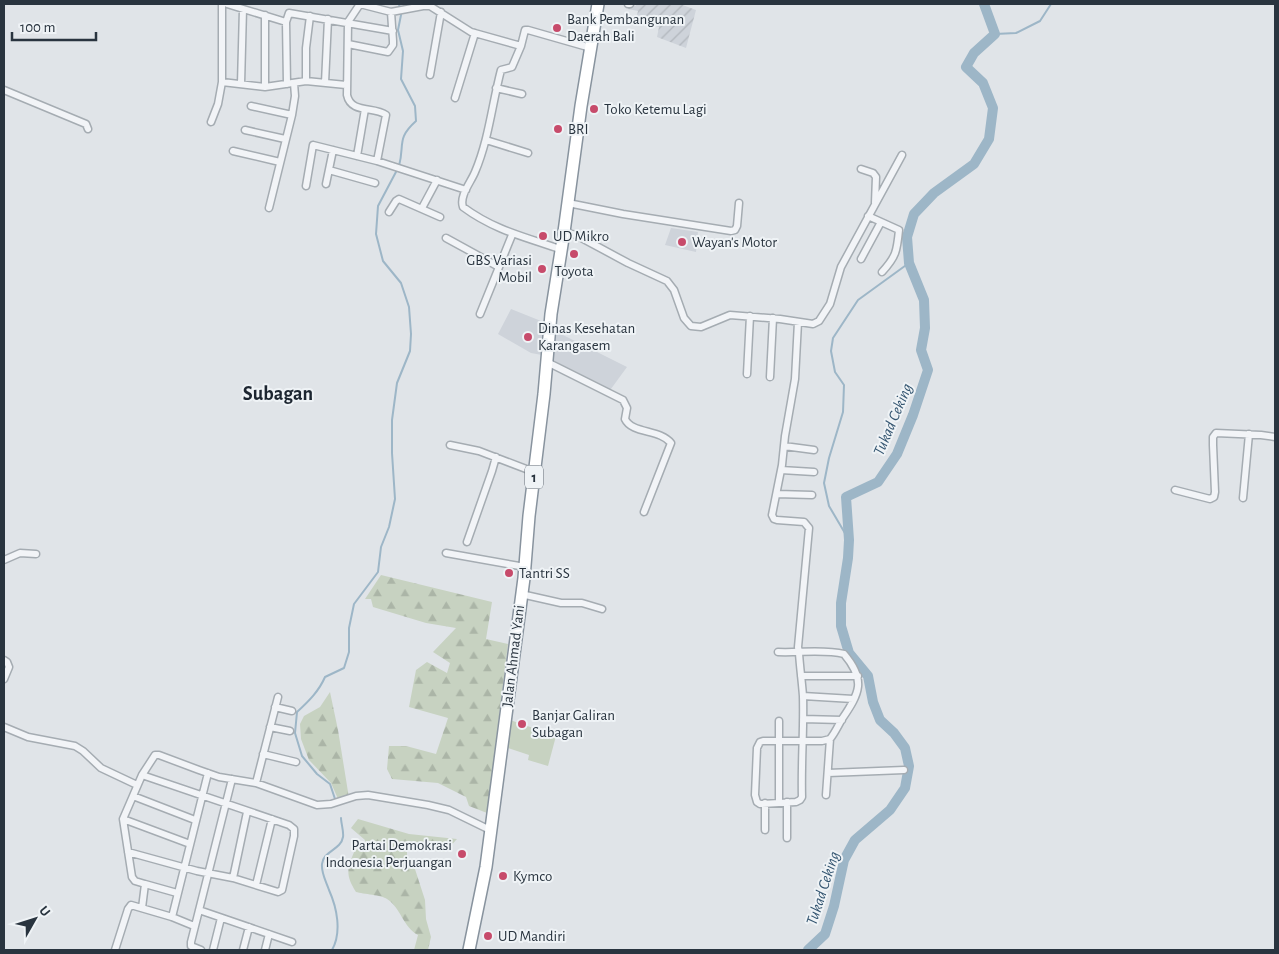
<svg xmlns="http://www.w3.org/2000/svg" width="1279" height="954" viewBox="0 0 1279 954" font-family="'Alegreya Sans',sans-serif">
<defs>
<pattern id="industrial-furrows" width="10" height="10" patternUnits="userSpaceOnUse" patternTransform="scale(1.25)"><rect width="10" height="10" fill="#ced3da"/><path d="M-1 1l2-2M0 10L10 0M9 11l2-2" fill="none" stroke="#b1b6bc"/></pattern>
<pattern id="forest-firs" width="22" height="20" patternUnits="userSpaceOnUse" patternTransform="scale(1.25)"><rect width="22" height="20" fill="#c7d2c1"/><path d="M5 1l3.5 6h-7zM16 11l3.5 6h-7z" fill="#abb5a7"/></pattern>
</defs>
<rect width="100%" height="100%" fill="#e0e4e8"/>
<path fill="#ced3da" d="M 671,228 L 698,232 L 696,252 L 665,245 Z
M 511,309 L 546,323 L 542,355 L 531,353 L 498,334 Z
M 553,330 L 627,367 L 608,393 L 550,358 Z"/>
<path fill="url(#industrial-furrows)" d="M 630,4 L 636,6 L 636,4 L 680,4 L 696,10 L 686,48 L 657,37 L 659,27 L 636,20 L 638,11 L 628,9 Z"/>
<path fill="#c7d2c1" d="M 507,719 L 556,736 L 548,766 L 528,760 L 529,755 L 502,746 Z"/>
<path fill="url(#forest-firs)" d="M 381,575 L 492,602 L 486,639 L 508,644 L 487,813 L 469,806 L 466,797 L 438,783 L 392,779 L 387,769 L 389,746 L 406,746 L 436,754 L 448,718 L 409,707 L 416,670 L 427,662 L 447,673 L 450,663 L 433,652 L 456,628 L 426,623 L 373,607 L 371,599 L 365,599 Z
M 330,692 L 338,730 L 349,798 L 339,801 L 331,783 L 309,760 L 301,739 L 300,724 L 304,716 L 320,707 Z
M 358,819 L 409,834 L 457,839 L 445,852 L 407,848 L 407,866 L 414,866 L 425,900 L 426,919 L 431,937 L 428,950 L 414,950 L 418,935 C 403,927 401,908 387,899 C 382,895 363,894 356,892 C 345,875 347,868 355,850 L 364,848 L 365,840 L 351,828 Z"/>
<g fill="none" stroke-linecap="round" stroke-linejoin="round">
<path stroke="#9db6c7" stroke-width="2" d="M 995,34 L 1016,33 L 1040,21 L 1051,4
M 399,166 C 405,144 396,139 416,121 L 415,106 L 401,79 L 403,51 L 398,30 L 401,15 L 399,4
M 849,540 L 829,506 L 824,483 L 829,458 L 843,412 L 844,385 L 835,372 L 831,351 L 833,338 L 858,300 L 909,263
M 336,802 L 330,784 L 317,774 L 302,756 L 295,733 L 297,712 C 309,701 319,691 325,677 L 344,668 L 349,652 L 349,628 L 354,604 L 378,572 L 381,547 L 389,527 L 395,499 L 392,453 L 392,420 L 397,383 L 410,351 L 411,334 L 409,307 L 401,283 L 383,261 L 376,234 L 378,206 L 397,170
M 332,950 C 342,932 337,908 329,890 C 326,881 321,873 322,864 C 323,851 341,850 343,837 C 344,832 341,823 341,818"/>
<path stroke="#9db6c7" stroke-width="10" d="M 808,950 L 825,934 L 834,906 L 844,860 L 855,840 L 890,810 L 905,788 L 909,766 L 905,748 L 894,733 L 880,720 L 873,702 L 868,676 L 849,653 L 841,626 L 841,603 L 848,558 L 849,540 L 846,497 L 878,482 L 897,454 L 913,415 L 928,370 L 921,350 L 925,328 L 924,300 L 909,263 L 907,237 L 914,214 L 934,193 L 974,164 L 989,139 L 993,108 L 983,83 L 966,67 L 974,53 L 995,34 L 984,4"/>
<defs>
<path id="minor" d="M 227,4 L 286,22
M 360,4 L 348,22 L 347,95 C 351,114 374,106 386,115 L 377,161
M 360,4 L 391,12 L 423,6 L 430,6 L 471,32 L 521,46
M 628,4 L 630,4
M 348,44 L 388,52 L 393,45 L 393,41 L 391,12
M 430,75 L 441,12
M 306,81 L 306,48 L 310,16
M 222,82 L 265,87 L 306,81 L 346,85
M 325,83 L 328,19
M 241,84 L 243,9
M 287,84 L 286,22 L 289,13 L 393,31
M 265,87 L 265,15
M 496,88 L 522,94
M 4,90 L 86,124 L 88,129
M 455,98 L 475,33
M 251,106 L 292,115
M 211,122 L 218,104 L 222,82 L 222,4
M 245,130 L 285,139
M 486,140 L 528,153
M 233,151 L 280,162
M 357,156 L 365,109
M 861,169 L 873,173 L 876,177 L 875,203
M 329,170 L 375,183
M 326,184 L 333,150
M 306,186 L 313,145 L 377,161 L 466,190
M 568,203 L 623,214 L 731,231 L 735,230 L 737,226 L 739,203
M 269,208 L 292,115 L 295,96 L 294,83
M 422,208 L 437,180
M 389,212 L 396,201 L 399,199 L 440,217
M 868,216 L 899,230 C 897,251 896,257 882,272
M 564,232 L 576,235 L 628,263 L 667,281 L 674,290 L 684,318 L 691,326 L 701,327 L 730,315 L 780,319 L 813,324 L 819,321 L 830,304 L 841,267 L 902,155
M 446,238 L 499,267
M 560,249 C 525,237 494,230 463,207 C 459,196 471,182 475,172 C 489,139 492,104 501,70 L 512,67 L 521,46 L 525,30 L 528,30 L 591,48
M 861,259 L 881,222
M 480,314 L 512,235
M 547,362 L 623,400 L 627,408 L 625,419 C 632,434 660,429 671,443 L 644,512
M 747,374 L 750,316
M 770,377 L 773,318
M 450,445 L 479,451 L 534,472
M 784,446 L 814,450
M 781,470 L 814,472
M 1175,490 L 1210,499 L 1214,497 L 1215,492 L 1213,445 L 1213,437 L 1216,433 L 1261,435 L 1275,437
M 777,494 L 812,495
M 1243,498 L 1249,434
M 467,542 L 492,471 L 496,457
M 446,553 L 525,567
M 4,560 L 20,553 L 36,554
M 521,594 L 561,603 L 582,603 L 602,609
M 778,652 C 799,653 824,649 844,654 C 866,680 860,693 842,719 C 838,726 835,733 830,739 L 822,741 L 763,741 L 760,742 L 757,748 L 755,795 L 757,802 L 760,804 L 796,802 L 800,800 L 802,797 C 801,763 804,729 803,696 C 802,682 800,668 799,653 L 798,647 L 809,528 L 804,522 L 777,520 L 774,519 L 772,515 L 782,465 L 785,436 L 795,379 L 798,322
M 4,660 L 7,662 L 9,667 L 4,679
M 801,676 L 858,676
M 803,696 L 853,699
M 275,707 L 292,711
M 803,719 L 842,720
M 779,721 L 779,802
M 4,727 L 28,737 L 75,746 L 83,751 L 101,768 L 137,785
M 270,727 L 290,731
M 263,754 L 296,762
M 828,773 L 904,770
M 256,783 L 278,697
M 826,795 L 830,739
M 133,796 L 195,820
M 765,803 L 765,830
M 123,819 L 190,844
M 787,838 L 787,802
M 128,852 L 197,871 L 233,878 L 278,892 L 282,890 L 294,836 L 294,829 L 289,825 L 142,775
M 233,878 L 247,812
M 145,884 L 177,893
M 256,885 L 272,819
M 142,908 L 145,884 L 135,881 L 132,877 L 123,819 L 142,775 L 155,755 L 159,755 L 199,770 L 219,777 L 256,783 L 317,805 L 331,804 L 356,796 L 368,795 L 428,805 L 449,810 L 490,830
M 199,910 L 292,942
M 194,926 L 172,917 L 208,773
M 115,950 L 128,909 L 131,905 L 172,917
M 201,950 L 191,946 L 191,942 L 232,779
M 213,950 L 221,918
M 243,950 L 249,927
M 265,950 L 269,934"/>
<path id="trunk" d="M 469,950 L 486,867 L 524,578 L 529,516 L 544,394 L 551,314 L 564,232 L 581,106 L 598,4"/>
</defs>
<use href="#minor" stroke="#a5acb2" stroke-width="9"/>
<use href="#trunk" stroke="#88939e" stroke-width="14"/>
<use href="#minor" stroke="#f2f4f7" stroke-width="6"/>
<use href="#trunk" stroke="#fff" stroke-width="11"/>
</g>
<g fill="#c74b6b" stroke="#eff3f6" stroke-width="2">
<circle cx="557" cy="28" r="5"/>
<circle cx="594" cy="109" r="5"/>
<circle cx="558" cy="129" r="5"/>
<circle cx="543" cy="236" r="5"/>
<circle cx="682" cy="242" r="5"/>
<circle cx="574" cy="254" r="5"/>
<circle cx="542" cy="269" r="5"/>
<circle cx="528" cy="337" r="5"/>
<circle cx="509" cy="573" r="5"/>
<circle cx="522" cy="724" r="5"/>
<circle cx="462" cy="854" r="5"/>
<circle cx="503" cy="876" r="5"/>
<circle cx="488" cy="936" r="5"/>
</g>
<g text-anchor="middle" stroke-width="4" stroke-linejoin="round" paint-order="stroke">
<rect fill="#eff3f6" stroke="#646d76" stroke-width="1" x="525" y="465.5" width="18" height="23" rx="4"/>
<g font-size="14" font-weight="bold" fill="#29343f">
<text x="534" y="482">1</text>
</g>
<g font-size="15" fill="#29343f" stroke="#eff3f6" text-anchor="start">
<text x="567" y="24">Bank Pembangunan<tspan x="567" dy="17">Daerah Bali</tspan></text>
<text x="604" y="114">Toko Ketemu Lagi</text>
<text x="568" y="134">BRI</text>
<text x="553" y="241">UD Mikro</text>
<text x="692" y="247">Wayan's Motor</text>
<text x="532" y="265" text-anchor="end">GBS Variasi<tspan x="532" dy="17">Mobil</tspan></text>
<text x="574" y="276" text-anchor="middle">Toyota</text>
<text x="538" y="333">Dinas Kesehatan<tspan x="538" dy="17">Karangasem</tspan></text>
<text x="519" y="578">Tantri SS</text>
<text x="532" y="720">Banjar Galiran<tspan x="532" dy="17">Subagan</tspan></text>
<text x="452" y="850" text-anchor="end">Partai Demokrasi<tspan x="452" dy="17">Indonesia Perjuangan</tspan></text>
<text x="513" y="881">Kymco</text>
<text x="498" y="941">UD Mandiri</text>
</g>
<g font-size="15" fill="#29343f" stroke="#eff3f6">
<text transform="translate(513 656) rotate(-83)" y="5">Jalan Ahmad Yani</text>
</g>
<g font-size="16" font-style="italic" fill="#355671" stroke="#eff3f6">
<text transform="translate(892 419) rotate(-67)" y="6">Tukad Ceking</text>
<text transform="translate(822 888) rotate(-72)" y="6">Tukad Ceking</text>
</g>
<g font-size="20" font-weight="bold" fill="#1c2530" stroke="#eff3f6">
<text x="278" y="400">Subagan</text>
</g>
</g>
<rect width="1279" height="954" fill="none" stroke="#29343f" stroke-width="10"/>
<g transform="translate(35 919) rotate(51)" stroke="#eff3f6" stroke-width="4" paint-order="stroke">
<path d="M0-4L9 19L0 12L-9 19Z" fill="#29343f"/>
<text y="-8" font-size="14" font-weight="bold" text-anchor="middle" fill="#29343f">U</text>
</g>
<path d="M12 32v8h84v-8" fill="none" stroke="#29343f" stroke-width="2.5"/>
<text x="20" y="32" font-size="15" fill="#29343f" stroke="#eff3f6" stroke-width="4" paint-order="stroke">100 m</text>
</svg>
